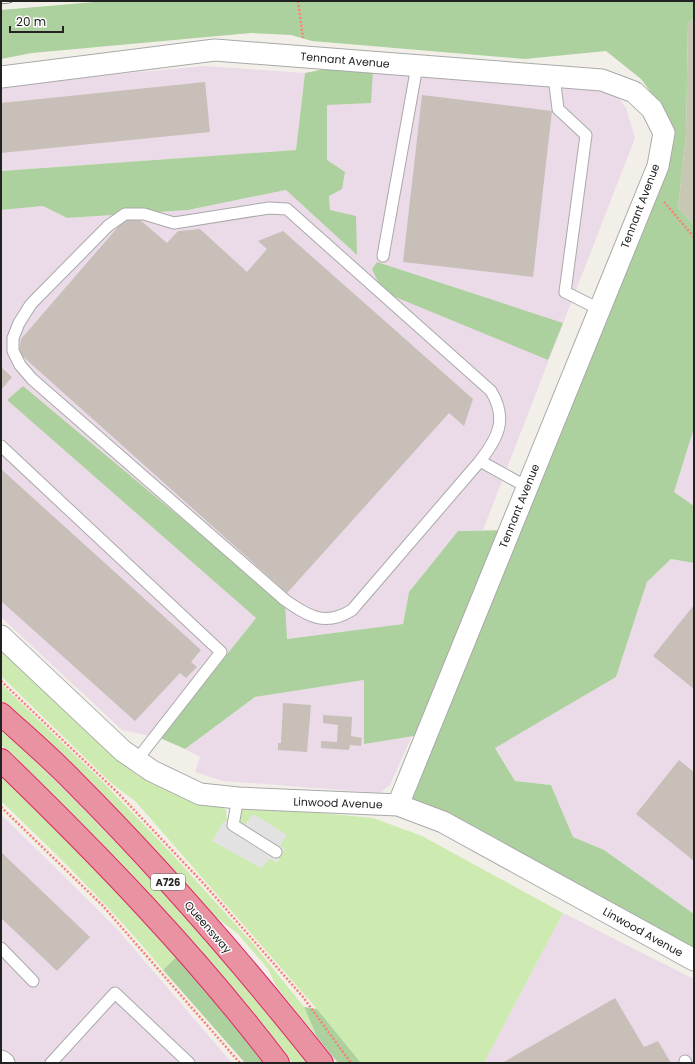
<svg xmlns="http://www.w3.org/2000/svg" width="695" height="1064" viewBox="0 0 695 1064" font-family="Poppins,sans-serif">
<rect width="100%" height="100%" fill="#f2efe9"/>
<path fill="#ebdbe8" d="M 205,66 L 305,73 L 296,150 L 1,171 L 1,85 Z
M 373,70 L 587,85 L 617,95 L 626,108 L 635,138 L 483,530 L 458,531 L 409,592 L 403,624 L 287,639 L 7,400 L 256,618 L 160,738 L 122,730 L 1,617 L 1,210 L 43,206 L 67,218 L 188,210 L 286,190 L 356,254 L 330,210 L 327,160 L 327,105 Z
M 694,428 L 694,506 L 674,492 Z
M 671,559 L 694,563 L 694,914 L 604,850 L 573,837 L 551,785 L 515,781 L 495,747 L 616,677 L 647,582 Z
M 364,680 L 364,743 L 412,736 L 390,785 L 380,793 L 223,781 L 195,772 L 200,757 L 185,749 L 255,697 Z
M 1,814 L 117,929 L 232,1063 L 1,1063 Z
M 563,913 L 694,979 L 694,1063 L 484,1063 Z"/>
<path fill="#c7c7b4" d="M 694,19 L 694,225 L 678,208 L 686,136 L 688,23 Z"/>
<path fill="#cdebb0" d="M 1,651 L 116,759 L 138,776 L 201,802 L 221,805 L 226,810 L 227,821 L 224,821 L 270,859 L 277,862 L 284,849 L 238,821 L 242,810 L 246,806 L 373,818 L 422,836 L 563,913 L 484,1063 L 361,1063 L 317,1009 L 136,802 L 111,783 L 1,676 Z
M 1,684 L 101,780 L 171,853 L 255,946 L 304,1007 L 317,1037 L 276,986 L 268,969 L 238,934 L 209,912 L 71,767 L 1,700 Z
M 1,728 C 111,833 215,944 309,1063 L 293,1063 L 135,878 L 1,745 Z
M 1,774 L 95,866 L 177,956 L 163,970 C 113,909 57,855 1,801 Z"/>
<path fill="#add19e" d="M 106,1 L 694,1 L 694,19 L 688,23 L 686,136 L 678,208 L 694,225 L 694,428 L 674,492 L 694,506 L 694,563 L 671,559 L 647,582 L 616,677 L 495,748 L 515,781 L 551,785 L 573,837 L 604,850 L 694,914 L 694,960 L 398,805 L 426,734 L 364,744 L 364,680 L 255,697 L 185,749 L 160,738 L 256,618 L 7,400 L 23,386 L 285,605 L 287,639 L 403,624 L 409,592 L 458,531 L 517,530 L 671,142 L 666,113 L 641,79 L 606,51 L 525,59 L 312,41 L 291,35 L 251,33 L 32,53 L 1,59 L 1,10 Z
M 330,68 L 373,70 L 371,103 L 327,105 L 327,160 L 345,172 L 342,189 L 329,196 L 330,210 L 356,216 L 357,255 L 286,190 L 188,210 L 67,218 L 43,206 L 1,210 L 1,171 L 296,150 L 305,73 Z
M 377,262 L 563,323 L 548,360 L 383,292 L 372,269 Z
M 177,956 L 265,1063 L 245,1063 L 163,970 Z
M 304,1007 L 317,1009 L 361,1063 L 338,1063 L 317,1037 Z"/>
<path fill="#e2e2e2" d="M 253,814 L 287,835 L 280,846 L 285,849 L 276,862 L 270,859 L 261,868 L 212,841 L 224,821 L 238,821 L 245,825 Z"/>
<path fill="#c7bfb8" d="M 205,82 L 210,132 L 1,153 L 1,103 Z
M 422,95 L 552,111 L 533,277 L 403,262 Z
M 124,220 L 140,220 L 167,243 L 178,231 L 200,229 L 247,272 L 267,249 L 258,241 L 283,231 L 473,399 L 464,426 L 449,413 L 287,593 L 19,353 L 21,339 Z
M 1,367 L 12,377 L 1,390 Z
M 1,469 L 201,650 L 191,662 L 197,667 L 186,678 L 180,673 L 135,721 L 1,601 Z
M 694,605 L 694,689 L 653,656 Z
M 283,703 L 311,705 L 307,752 L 278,750 L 278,743 L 281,743 Z
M 323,715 L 352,717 L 351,736 L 362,738 L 361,746 L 350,745 L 349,750 L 321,748 L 321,741 L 337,742 L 338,725 L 323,723 Z
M 679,760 L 694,772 L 694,861 L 636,814 Z
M 1,852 L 90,937 L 57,971 L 1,918 Z
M 615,998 L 644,1047 L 658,1041 L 671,1063 L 502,1063 Z"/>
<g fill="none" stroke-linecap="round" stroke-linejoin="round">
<defs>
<path id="lane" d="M 554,76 L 558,109 L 586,135 L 565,292 L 599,309
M 383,256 L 417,66
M 1,446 L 221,652 L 136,761
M 480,461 C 498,438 508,419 491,391 L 287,209 L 269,208 L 174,223 L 144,214 L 125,214 L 108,226 L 31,304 L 19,323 L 13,338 L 13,351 L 20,365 L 32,379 L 285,600 C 308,616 325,627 352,610 L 480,461 L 527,487
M 238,798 L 233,825 L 276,852
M 1,948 L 33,981
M 685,1061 L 686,1063
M 51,1063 L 115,993 L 189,1063"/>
<path id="street" d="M 1,77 L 215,50 L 602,80 L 634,92 L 652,109 L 664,133 L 658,166 L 398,805
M 1,636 L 123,751 L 152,771 L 200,794 L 238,798 L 398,805 L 443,822 L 694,960
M 1,1061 L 4,1063"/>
<path id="highway" d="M 1,714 C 25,736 51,758 74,782 C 162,870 244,965 322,1063
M 1,760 C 99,855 195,954 278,1063"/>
</defs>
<use href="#lane" stroke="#a9a9a9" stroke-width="13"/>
<use href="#street" stroke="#a9a9a9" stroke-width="23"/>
<use href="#highway" stroke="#dc2a67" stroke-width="24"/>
<path stroke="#fa8072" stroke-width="2.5" stroke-dasharray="2 2" stroke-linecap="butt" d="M 298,1 L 303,38
M 664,202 L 694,237
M 1,681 L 118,793 L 204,884 L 303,997 L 351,1063
M 1,807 L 103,906 L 240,1063"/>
<use href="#lane" stroke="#fff" stroke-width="11"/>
<use href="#street" stroke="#fff" stroke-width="21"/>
<use href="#highway" stroke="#e892a2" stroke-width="22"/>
<defs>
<path id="rail" d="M 1,2 L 10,1"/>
</defs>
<use href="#rail" stroke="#707070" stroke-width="4.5"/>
<use href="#rail" stroke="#fff" stroke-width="3" stroke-dasharray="9" stroke-linecap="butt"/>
</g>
<g text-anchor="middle" stroke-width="3" stroke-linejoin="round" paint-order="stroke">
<rect fill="#fff" stroke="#646464" stroke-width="1" x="151" y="874" width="34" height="16" rx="3"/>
<g font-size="10" font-weight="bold" fill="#222">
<text x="168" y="886">A726</text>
</g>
<g font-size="11" fill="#222" stroke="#fff">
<text transform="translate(345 60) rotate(5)" y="4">Tennant Avenue</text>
<text transform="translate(640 206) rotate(-69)" y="4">Tennant Avenue</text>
<text transform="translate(519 506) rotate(-68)" y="4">Tennant Avenue</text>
<text transform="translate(338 803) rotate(2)" y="4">Linwood Avenue</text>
<text transform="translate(208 927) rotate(49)" y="4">Queensway</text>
<text transform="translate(643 932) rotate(29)" y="4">Linwood Avenue</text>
</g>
</g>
<rect width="695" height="1064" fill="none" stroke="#222222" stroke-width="4"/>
<path d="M10 26v6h53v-6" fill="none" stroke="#222222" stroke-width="2"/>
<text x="16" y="26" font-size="12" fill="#222222" stroke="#ffffff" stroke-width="3" paint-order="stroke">20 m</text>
</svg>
